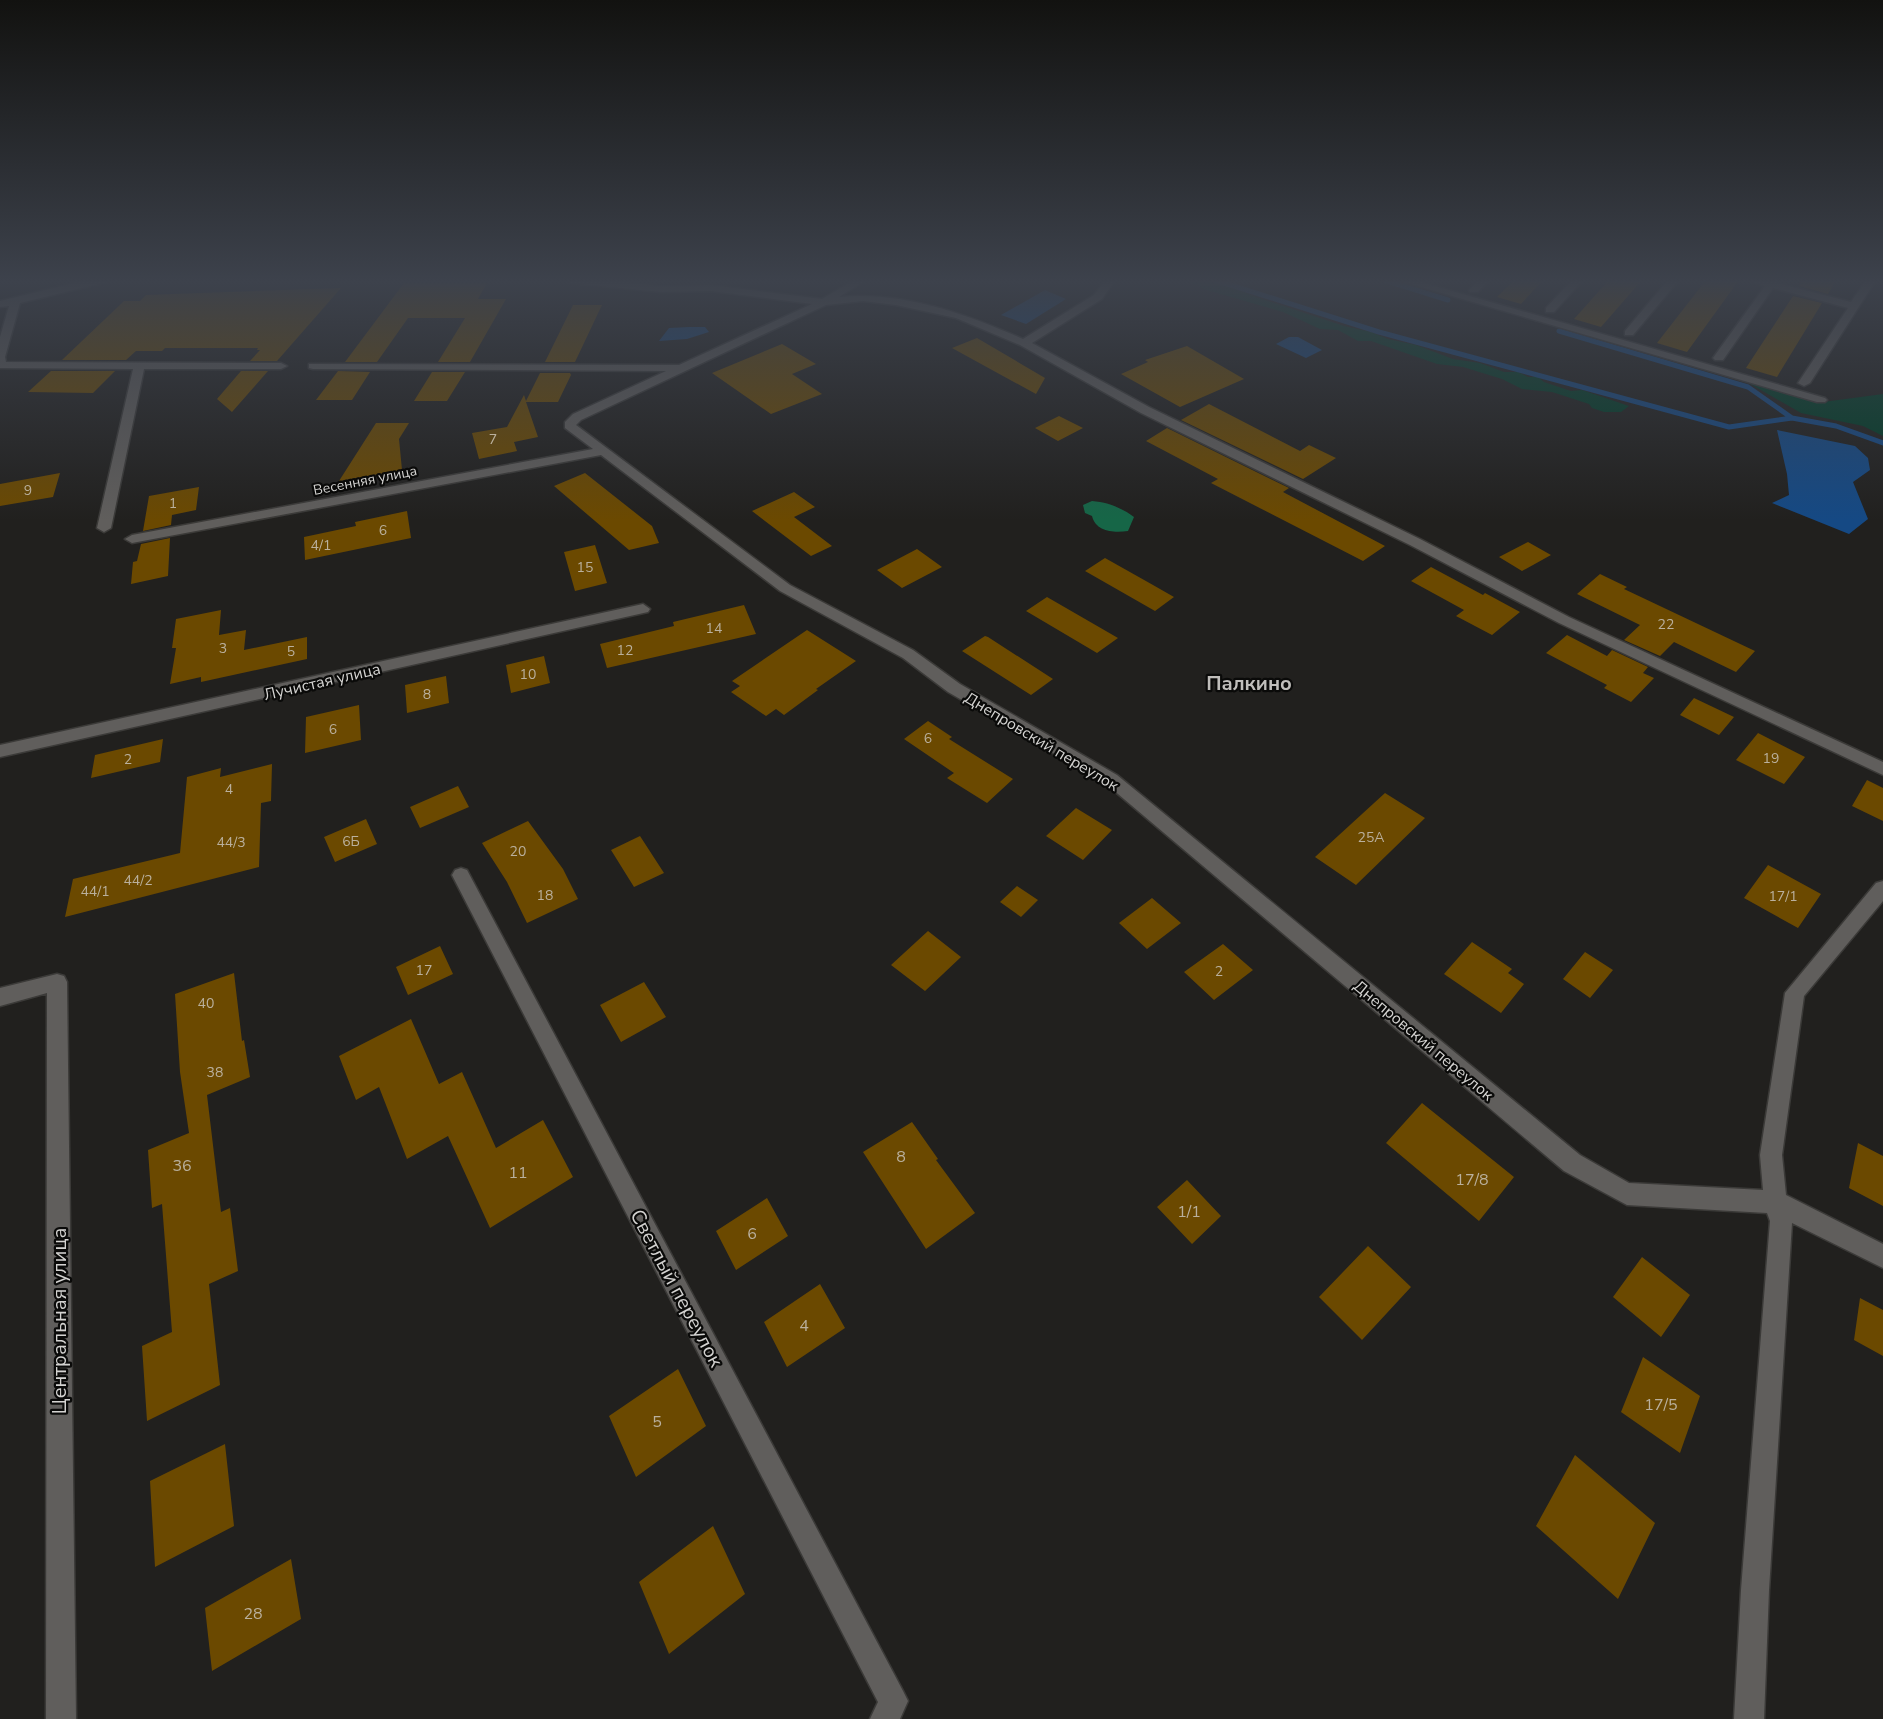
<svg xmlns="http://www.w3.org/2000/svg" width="1883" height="1719" viewBox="0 0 1883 1719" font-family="'Nunito Sans',sans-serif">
<rect width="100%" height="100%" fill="#21201e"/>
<path fill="#003d27" d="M 1179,280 L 1213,280 L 1256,297 L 1344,326 L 1371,332 L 1388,339 L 1416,345 L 1453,359 L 1480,363 L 1504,372 L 1518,372 L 1528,377 L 1538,377 L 1544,382 L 1571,391 L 1582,390 L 1629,406 L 1621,412 L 1604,412 L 1592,408 L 1589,404 L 1552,392 L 1522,389 L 1502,379 L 1463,367 L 1437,364 L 1371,341 L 1358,341 L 1338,330 L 1320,329 L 1283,312 L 1203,289 L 1196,284 Z
M 1645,351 L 1823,402 L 1883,394 L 1883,436 L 1863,426 L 1801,413 L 1747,382 Z"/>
<path fill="#166647" d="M 1092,501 C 1107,502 1122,508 1134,517 L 1128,531 C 1114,533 1096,532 1092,516 L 1085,513 L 1083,505 Z"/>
<path fill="#154984" d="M 1045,290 L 1066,299 L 1026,324 L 1001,315 Z
M 689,327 L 705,327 L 709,332 L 687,339 L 659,341 L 669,328 Z
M 1289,337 L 1298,337 L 1322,350 L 1306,358 L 1276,344 Z
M 1777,430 L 1855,446 L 1868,458 L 1870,470 L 1853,482 L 1868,519 L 1849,534 L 1772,503 L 1789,495 L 1787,474 Z"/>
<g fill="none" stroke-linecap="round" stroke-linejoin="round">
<path stroke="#154984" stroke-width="5" d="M 1215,280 L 1379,332 L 1729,427 L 1792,418 L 1836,426 L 1883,443
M 1384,280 L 1448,300
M 1559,331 L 1748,387 L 1792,418"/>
</g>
<path fill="#6b4900" d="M 1514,280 L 1543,280 L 1521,304 L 1497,297 Z
M 1609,280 L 1642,280 L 1601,327 L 1574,319 Z
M 1706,280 L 1739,280 L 1687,352 L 1657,343 Z
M 1803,280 L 1836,280 L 1828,294 L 1799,286 Z
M 404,283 L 487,283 L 478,299 L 506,299 L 470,362 L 438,362 L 465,318 L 408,318 L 377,362 L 345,362 Z
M 341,288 L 277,361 L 250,361 L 260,350 L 257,350 L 258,348 L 165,348 L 162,351 L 136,351 L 126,360 L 62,360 L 124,301 L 140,301 L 146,295 Z
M 1793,296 L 1822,303 L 1777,377 L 1746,368 Z
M 573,305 L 602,305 L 575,362 L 545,362 Z
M 977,338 L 1045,378 L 1036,394 L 952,348 Z
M 782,344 L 816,364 L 792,374 L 822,394 L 771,414 L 712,373 Z
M 1187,346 L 1244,379 L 1180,407 L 1121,374 L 1148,362 L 1145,360 Z
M 51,371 L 115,371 L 93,393 L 28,392 Z
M 241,371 L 268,371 L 232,412 L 217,399 Z
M 338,371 L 370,372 L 352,400 L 316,400 Z
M 432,372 L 465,372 L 447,401 L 414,401 Z
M 540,373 L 570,373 L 571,375 L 558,402 L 526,402 L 538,437 L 514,442 L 517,451 L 479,459 L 472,433 L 507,427 L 524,395 L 526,401 Z
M 1209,404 L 1300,451 L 1309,445 L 1336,458 L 1303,479 L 1181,420 Z
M 1059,416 L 1083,428 L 1058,441 L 1035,428 Z
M 376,423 L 409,423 L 399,439 L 402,470 L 339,481 Z
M 1167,428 L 1289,488 L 1283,492 L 1385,546 L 1363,561 L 1211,483 L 1218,479 L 1146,441 Z
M 60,473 L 53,497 L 0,506 L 0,484 Z
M 585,473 L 652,526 L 659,543 L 629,550 L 554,486 Z
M 199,487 L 196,510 L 172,515 L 171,525 L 143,531 L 149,496 Z
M 794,492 L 815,507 L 794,517 L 832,546 L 811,556 L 752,511 Z
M 407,511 L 411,538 L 305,560 L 304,537 L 356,526 L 355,522 Z
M 170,538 L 168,576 L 131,584 L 133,562 L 137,561 L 141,544 Z
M 1528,542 L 1551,555 L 1522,571 L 1499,557 Z
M 595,545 L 607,583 L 575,591 L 564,552 Z
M 917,549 L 942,567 L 902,588 L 877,570 Z
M 1105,558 L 1153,585 L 1174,597 L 1155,611 L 1085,571 Z
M 1431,567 L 1483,595 L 1485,593 L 1520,612 L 1492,635 L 1456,616 L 1464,610 L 1411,581 Z
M 1600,574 L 1627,587 L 1624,589 L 1755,651 L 1736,672 L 1674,642 L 1660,656 L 1624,640 L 1640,625 L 1577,594 Z
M 1047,597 L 1118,638 L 1097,653 L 1026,611 Z
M 744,605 L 756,634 L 607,668 L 600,644 L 674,626 L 673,622 Z
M 221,610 L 219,635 L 246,630 L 244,650 L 307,637 L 307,659 L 201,682 L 201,677 L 170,684 L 176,648 L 172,648 L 176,619 Z
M 807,630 L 856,661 L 816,689 L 818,690 L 784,715 L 776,709 L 766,716 L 731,692 L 740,686 L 732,681 Z
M 1567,635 L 1607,656 L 1612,650 L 1648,667 L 1643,673 L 1654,678 L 1631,702 L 1604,688 L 1607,685 L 1546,653 Z
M 985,636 L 988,637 L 1053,679 L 1031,695 L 962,651 Z
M 544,656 L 550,683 L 511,693 L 506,665 Z
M 446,676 L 449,703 L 407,713 L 405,685 Z
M 1694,698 L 1734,717 L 1719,735 L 1680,715 Z
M 359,705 L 361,740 L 305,753 L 306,717 Z
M 928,721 L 952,737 L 949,739 L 1013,779 L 987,803 L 947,778 L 954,773 L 904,739 Z
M 1758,733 L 1805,757 L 1784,784 L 1736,760 Z
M 163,739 L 160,762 L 91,778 L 95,755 Z
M 272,764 L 271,801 L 261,803 L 259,867 L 65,917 L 73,879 L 180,853 L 187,777 L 221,768 L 220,777 Z
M 1867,780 L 1883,788 L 1883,821 L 1852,806 Z
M 458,786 L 469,807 L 420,828 L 410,807 Z
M 1385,793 L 1425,818 L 1356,885 L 1315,857 Z
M 1076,808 L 1112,830 L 1083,860 L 1046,836 Z
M 366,819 L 377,844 L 335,862 L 324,837 Z
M 528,821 L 563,869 L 578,899 L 527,923 L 507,882 L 482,843 Z
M 640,836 L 664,873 L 634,887 L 611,850 Z
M 1768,865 L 1821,894 L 1798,928 L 1744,898 Z
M 1017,886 L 1038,900 L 1021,917 L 1000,902 Z
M 1152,898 L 1181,923 L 1147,949 L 1119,923 Z
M 928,931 L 961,957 L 925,991 L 891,965 Z
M 1472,942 L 1512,969 L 1508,973 L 1524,984 L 1501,1013 L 1444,974 Z
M 1223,944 L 1253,970 L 1214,1000 L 1184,972 Z
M 440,946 L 453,974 L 408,995 L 396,967 Z
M 1585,952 L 1613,970 L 1590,998 L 1563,979 Z
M 234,973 L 242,1041 L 244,1040 L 250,1077 L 207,1095 L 221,1212 L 230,1208 L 238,1271 L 209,1284 L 220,1385 L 147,1421 L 142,1346 L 172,1332 L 162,1204 L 152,1208 L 148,1150 L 189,1133 L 180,1072 L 175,994 Z
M 644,982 L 666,1017 L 621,1042 L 600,1005 Z
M 411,1019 L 439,1084 L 462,1072 L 496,1148 L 543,1120 L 573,1177 L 490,1228 L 448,1136 L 407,1159 L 379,1087 L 356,1100 L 339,1056 Z
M 1422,1103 L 1514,1177 L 1479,1221 L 1386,1143 Z
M 912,1122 L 938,1159 L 936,1160 L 975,1213 L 926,1249 L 863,1152 Z
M 1858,1143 L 1883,1156 L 1883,1206 L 1849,1188 Z
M 1187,1180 L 1221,1216 L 1192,1244 L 1157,1207 Z
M 767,1198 L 788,1236 L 736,1270 L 716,1231 Z
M 1368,1246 L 1411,1287 L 1362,1340 L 1319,1297 Z
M 1642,1257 L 1690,1295 L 1661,1337 L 1613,1297 Z
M 820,1284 L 845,1328 L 787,1367 L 764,1322 Z
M 1860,1298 L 1883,1310 L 1883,1356 L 1854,1340 Z
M 1643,1357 L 1700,1396 L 1680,1453 L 1621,1412 Z
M 678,1369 L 706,1426 L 636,1477 L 609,1416 Z
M 225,1444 L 234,1526 L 155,1567 L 150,1481 Z
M 1575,1455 L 1655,1523 L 1618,1599 L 1536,1526 Z
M 713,1526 L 745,1594 L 669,1654 L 639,1582 Z
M 291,1559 L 301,1619 L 212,1671 L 205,1608 Z"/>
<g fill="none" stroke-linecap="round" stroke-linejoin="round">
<defs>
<path id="minor" d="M 115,280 L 20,303 L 5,357 L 6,362 L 281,363 L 287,366 L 281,369 L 144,369 L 111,528 L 104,532 L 97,528 L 133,369 L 0,368 L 0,337 L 9,306 L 0,307 L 0,301 L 82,281 Z
M 566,280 L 603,280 L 661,286 L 711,285 L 822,299 L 854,280 L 866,280 L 839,297 C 903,291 966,314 1023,339 L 1094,295 L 1105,280 L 1115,280 L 1102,299 L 1032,343 L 1149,407 L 1420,539 L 1569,617 L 1883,762 L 1883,775 L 1559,623 L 1410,545 L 1141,413 L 1020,345 L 956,318 L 896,305 L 863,301 L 826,305 L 581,420 L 576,425 L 790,585 L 913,650 L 960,684 L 1117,775 L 1580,1155 L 1629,1183 L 1763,1190 L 1760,1155 L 1785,993 L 1876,883 L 1883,881 L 1883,901 L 1804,996 L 1782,1155 L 1786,1195 L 1883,1244 L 1883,1268 L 1792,1223 L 1769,1590 L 1764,1719 L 1734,1719 L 1741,1590 L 1770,1221 L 1767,1213 L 1627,1205 L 1564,1171 L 1105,783 L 948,692 L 903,658 L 780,591 L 601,455 L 132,543 L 125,539 L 132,535 L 593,449 L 565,428 L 565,422 L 573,414 L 666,371 L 313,369 L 309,368 L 309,364 L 679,365 L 812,304 L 711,291 L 661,292 L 571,283 Z
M 1397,280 L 1414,280 L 1825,398 L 1827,400 L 1825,402 L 1817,402 Z
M 1478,280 L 1489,280 L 1478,292 L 1470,292 L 1469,290 Z
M 1572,280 L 1583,280 L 1554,312 L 1546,312 L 1546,308 Z
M 1668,280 L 1679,280 L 1633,335 L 1625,335 L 1625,331 Z
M 1748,280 L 1779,280 L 1777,283 L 1851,302 L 1866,280 L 1876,280 L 1810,383 L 1804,386 L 1798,383 L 1848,308 L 1773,288 L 1723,360 L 1715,360 L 1713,358 L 1765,286 Z
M 643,604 L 650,609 L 648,612 L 0,757 L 0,745 Z
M 461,868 L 467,870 L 903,1691 L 908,1701 L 900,1719 L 870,1719 L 878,1702 L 452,875 L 455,870 Z
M 57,974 L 64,976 L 67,982 L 76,1719 L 46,1719 L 47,993 L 0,1006 L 0,988 Z"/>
</defs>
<use href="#minor" stroke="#3b3a38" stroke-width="3"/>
<use href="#minor" fill="#605e5c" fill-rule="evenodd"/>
</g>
<linearGradient id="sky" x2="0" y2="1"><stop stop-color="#121210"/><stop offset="0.54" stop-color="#3d424c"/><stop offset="1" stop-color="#3d424c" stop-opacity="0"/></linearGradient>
<rect width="1883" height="521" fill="url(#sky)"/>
<g text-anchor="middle" stroke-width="4.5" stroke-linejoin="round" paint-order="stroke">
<g font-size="14" fill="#bab09d">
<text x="493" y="444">7</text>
<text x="28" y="495">9</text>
<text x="173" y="508">1</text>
<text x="383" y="535">6</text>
<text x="321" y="550">4/1</text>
<text x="585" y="572">15</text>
<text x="1666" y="629">22</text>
<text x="714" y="633">14</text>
<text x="223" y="653">3</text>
<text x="625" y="655">12</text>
<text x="291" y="656">5</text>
<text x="528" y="679">10</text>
<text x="427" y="699">8</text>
<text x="333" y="734">6</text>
<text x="928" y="743">6</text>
<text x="1771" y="763">19</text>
<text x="128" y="764">2</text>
<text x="229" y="794">4</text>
<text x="1371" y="842">25А</text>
<text x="351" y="846">6Б</text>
<text x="231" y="847">44/3</text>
<text x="518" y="856">20</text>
<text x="138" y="885">44/2</text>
<text x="95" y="896">44/1</text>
<text x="545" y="900">18</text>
<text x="1783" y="901">17/1</text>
<text x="424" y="975">17</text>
<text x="1219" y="976">2</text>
<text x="206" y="1008">40</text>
<text x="215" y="1077">38</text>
</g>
<g font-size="14" fill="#d4d3d1" stroke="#0a0a09">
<text transform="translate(365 480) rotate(-11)" y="5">Весенняя улица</text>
</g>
<g font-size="16" fill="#d4d3d1" stroke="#0a0a09">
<text transform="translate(322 681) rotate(-13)" y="6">Лучистая улица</text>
<text transform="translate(1042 741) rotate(31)" y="6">Днепровский переулок</text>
<text transform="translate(1424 1040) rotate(40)" y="6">Днепровский переулок</text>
</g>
<g font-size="16" fill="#bab09d">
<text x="901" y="1162">8</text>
<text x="182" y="1171">36</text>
<text x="518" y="1178">11</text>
<text x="1472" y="1185">17/8</text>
<text x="1189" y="1217">1/1</text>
<text x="752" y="1239">6</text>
<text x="804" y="1331">4</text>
<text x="1661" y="1410">17/5</text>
<text x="657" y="1427">5</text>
<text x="253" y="1619">28</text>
</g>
<g font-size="20" font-weight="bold" fill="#c0bebb" stroke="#0a0a09">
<text x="1249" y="690">Палкино</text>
</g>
<g font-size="20" fill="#d4d3d1" stroke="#0a0a09">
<text transform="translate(677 1288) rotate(62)" y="7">Светлый переулок</text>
<text transform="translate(59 1321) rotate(-90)" y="7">Центральная улица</text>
</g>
</g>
</svg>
